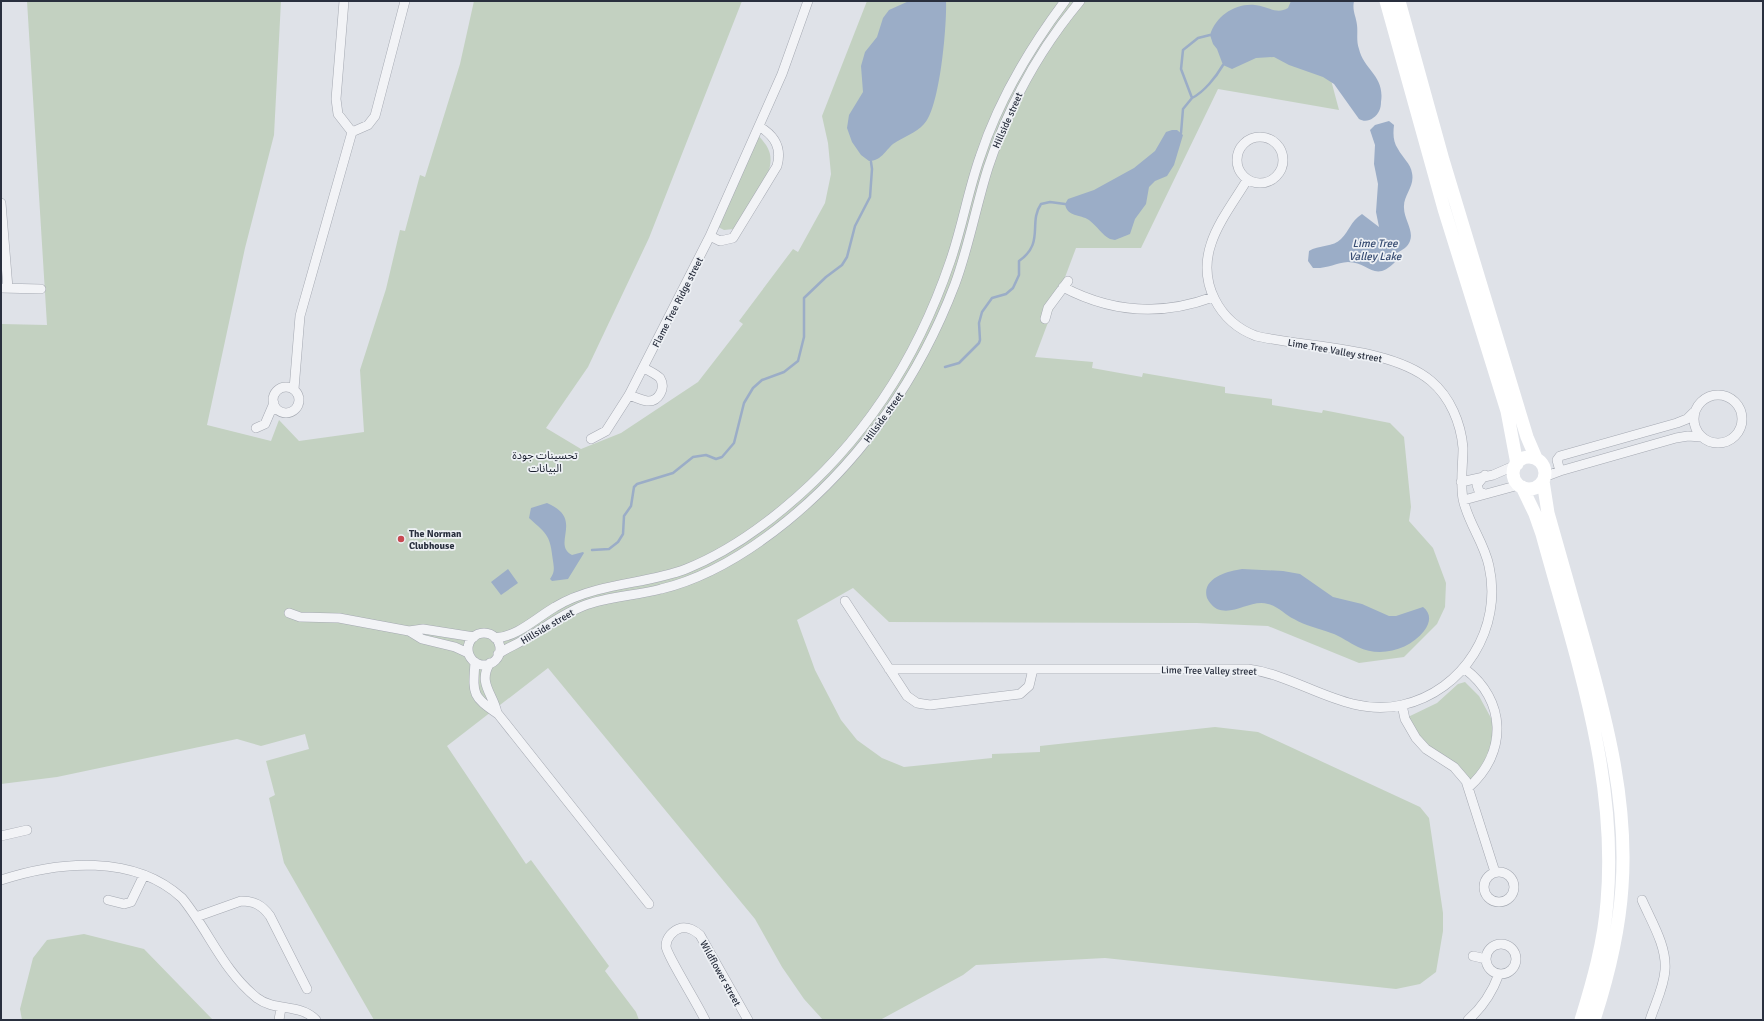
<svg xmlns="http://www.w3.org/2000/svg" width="1764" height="1021" viewBox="0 0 1764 1021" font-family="Signika,'Noto Sans Arabic',sans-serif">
<rect width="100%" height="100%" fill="#dfe2e8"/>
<path fill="#c3d1c1" d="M 27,1 L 281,1 L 274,135 L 245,248 L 207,425 L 271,441 L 279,420 L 299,441 L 364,432 L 360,370 L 386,289 L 400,230 L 405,231 L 420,175 L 425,177 L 460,64 L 474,1 L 742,1 L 649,238 L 588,367 L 546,428 L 581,449 L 621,433 L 698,382 L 743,324 L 739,321 L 793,249 L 798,252 L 825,203 L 831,174 L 828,143 L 822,116 L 867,1 L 1310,1 L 1339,110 L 1218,89 L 1141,248 L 1076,248 L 1035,357 L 1093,362 L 1092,368 L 1142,377 L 1143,373 L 1225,387 L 1225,393 L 1272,399 L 1272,405 L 1322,413 L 1323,410 L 1390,423 L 1404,437 L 1411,507 L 1409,521 L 1433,548 L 1446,583 L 1445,607 L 1437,624 L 1404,657 L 1359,663 L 1268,626 L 1197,623 L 889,622 L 853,588 L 797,620 L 815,670 L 841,720 L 857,740 L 882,758 L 904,767 L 992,758 L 992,754 L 1040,752 L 1040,746 L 1215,727 L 1258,732 L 1420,807 L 1429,818 L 1443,913 L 1443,931 L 1436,972 L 1420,984 L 1396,989 L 1105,958 L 976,965 L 963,975 L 880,1020 L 823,1020 L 804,999 L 782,967 L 755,919 L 548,668 L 447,746 L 526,864 L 531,860 L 609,966 L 605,971 L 636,1012 L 639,1020 L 374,1020 L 284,863 L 269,798 L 275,795 L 266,761 L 309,749 L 305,734 L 261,746 L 237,739 L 57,777 L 1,784 L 1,324 L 47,325 Z
M 758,135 C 762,140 767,145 769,151 C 778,174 746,211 734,229 L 724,230 L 718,227 Z
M 1465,682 L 1479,696 L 1491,718 L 1495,735 L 1492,759 L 1468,786 L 1455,770 L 1419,742 L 1408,717 L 1437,703 L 1458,684 Z
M 84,934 L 144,949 L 213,1020 L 22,1020 L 20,1009 L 33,958 L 47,940 Z"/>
<path fill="#9badc7" d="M 909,1 L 946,1 C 947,25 940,108 924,124 C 916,133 903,137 893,144 C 885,151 881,161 869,161 L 861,155 L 852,142 L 847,128 L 849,115 L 863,92 L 861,66 L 865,52 L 877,37 L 883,18 L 889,10 Z
M 1291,1 L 1354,1 C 1352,11 1356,16 1357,25 C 1358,33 1356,41 1359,49 C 1364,70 1385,76 1381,102 C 1381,108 1379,114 1373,118 C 1369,121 1364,122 1359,119 L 1334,84 L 1323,77 L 1289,65 L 1274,57 L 1256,58 L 1232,69 L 1223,65 L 1217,49 L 1213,44 L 1210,35 C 1216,16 1235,3 1255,5 C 1268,6 1276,15 1288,8 Z
M 1389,121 L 1394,125 C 1393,134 1393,142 1398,149 C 1402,157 1411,164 1412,173 C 1415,187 1403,195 1404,208 C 1404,219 1414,231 1410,241 C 1408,247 1402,250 1397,253 L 1396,261 C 1374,284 1370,262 1348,262 C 1336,263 1326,269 1313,268 L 1308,261 L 1309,251 C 1318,245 1334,247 1341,239 C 1350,230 1350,222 1362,214 L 1379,227 L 1376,212 L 1378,184 L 1374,164 L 1375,145 L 1370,130 L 1375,125 Z
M 1172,130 L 1177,130 L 1183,135 L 1174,165 L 1167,176 L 1155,181 L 1149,187 L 1146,204 L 1135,219 L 1130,234 L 1115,240 L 1110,239 C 1102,235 1097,226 1089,220 C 1080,214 1067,217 1065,204 L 1068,199 L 1094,190 L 1134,168 L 1155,151 L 1166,132 Z
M 547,503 C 585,519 551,544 572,555 L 583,552 L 584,553 L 568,579 L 552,581 L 550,579 C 555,572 554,568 553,561 C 550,535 548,535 529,518 L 531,508 Z
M 508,569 L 518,583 L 501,595 L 491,582 Z
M 1242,569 L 1283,571 L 1300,574 L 1333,597 L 1362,604 L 1389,616 L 1396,616 L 1423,607 C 1432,614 1430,623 1424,631 C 1409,650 1380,658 1358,647 C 1349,643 1341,636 1331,633 C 1318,628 1306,626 1294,619 C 1285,615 1278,606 1268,604 C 1251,599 1234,616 1217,609 C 1213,607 1209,602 1207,598 C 1201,578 1228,571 1242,569 Z"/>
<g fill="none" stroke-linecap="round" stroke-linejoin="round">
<path stroke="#9badc7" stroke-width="2.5" d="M 1192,98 C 1204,92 1216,77 1223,65
M 1181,133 L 1183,109 L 1192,98 L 1181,69 L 1183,50 L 1198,38 L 1210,35
M 945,367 L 959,363 L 979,343 L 980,340 L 979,323 L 982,312 L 992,298 L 1006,294 L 1013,288 L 1019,275 L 1019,261 C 1045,243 1028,223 1041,204 L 1050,202 L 1065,204
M 592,550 L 609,549 L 618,542 L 623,534 L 624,516 L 631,506 L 634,487 L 637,484 L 673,473 L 693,457 L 706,455 L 716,459 L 722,457 L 734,443 L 744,403 L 753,388 L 762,380 L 784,372 L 798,361 L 804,337 L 804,298 L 826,277 L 842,265 L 847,257 L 855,226 L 870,197 L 872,169 L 871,162"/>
<defs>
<path id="street" d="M 344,1 L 336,99 L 338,114 L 352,132
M 352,132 L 368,125 L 375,116 L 405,1
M1237 160a23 23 0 1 1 46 0a23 23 0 1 1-46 0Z
M 1,203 L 8,288
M 710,236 L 720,241 L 733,238 L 777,166 C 782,148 775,136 760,127
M 1063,287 C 1112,313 1162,316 1213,297
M 1,288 L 41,289
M 1045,319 L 1048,308 L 1068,281
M273 400a13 13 0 1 1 26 0a13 13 0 1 1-26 0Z
M 294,389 L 300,316 L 352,132
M1694 419a24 24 0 1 1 48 0a24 24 0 1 1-48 0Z
M 629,395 C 635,397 641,400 647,401 C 659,402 666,388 660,378 C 656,374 649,371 644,368
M 256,428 L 265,424 L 274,403
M 591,439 L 606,431 L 629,395 L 710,236 L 782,74 L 808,1
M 1560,471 L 1557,460 L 1560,456 L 1677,423 L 1687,419 L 1694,412
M 1544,477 L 1560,471 L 1676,438 L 1688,436 L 1701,437
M 1461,482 L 1493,475 L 1516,465
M 1484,494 L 1479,491 L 1477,485 L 1485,475
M 1464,500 L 1519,485
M 845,601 L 907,696 L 917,703 L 930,705 L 1020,694 L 1029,686 L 1033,669
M 289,613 L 300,617 L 339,618 L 409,631 L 422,639 L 455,647 L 468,653
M 409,631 L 423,629 L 474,637
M468 649a16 16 0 1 1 32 0a16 16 0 1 1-32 0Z
M 495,638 C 517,637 536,618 555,607 C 568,599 582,594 597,590 C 627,582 657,580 686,569 C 721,555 754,533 783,509 C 862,444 917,359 950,262 C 962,228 968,191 980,157 C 999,99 1029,49 1065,1
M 498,654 C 507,648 517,644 527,638 C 546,627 563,614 583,606 C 608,596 635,596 661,589 C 707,578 750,551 787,521 C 863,459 920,376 955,284 C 969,246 976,206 988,168 C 1008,107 1039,50 1080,1
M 475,662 C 473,693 471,696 498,714 L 649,904
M 490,663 C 477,683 494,695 497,713
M 889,669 L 1248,669 C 1301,676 1346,718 1402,705 C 1464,691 1503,628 1489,566 C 1484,542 1468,523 1463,499 C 1460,481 1463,465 1463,448 C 1461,423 1450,397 1431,381 C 1391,347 1307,348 1256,336 C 1219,322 1198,283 1211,244 C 1218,222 1235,200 1247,180
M 1465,669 C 1506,700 1508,752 1469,787
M 1402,705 L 1405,719 L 1416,738 L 1426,749 L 1454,767 L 1466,781 L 1495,872
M 1,836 L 27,830
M1484 887a15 15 0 1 1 30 0a15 15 0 1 1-30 0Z
M 1,880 C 59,861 134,854 182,898 C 209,931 223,971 257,998 C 275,1012 300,1003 316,1020
M 108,900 L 124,904 L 131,902 L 144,875
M 1642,900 C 1651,921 1667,946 1665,970 C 1664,987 1655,1004 1650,1020
M 196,917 L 241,901 C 254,901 262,905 270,916 L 307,989
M1486 959a15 15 0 1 1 30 0a15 15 0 1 1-30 0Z
M 1473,956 L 1486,959
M 279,1020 L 281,1008
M 705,1020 C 699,1006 666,954 666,946 C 666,938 673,930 681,928 C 689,927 694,930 700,935 L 748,1020
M 1468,1020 C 1483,1007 1492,993 1499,974"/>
</defs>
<use href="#street" stroke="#a5a9b2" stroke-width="10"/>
<use href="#street" stroke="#f2f3f6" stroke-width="9"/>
<path stroke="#fff" stroke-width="13" d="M 1386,1 L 1444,209 L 1507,411 L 1517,464
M 1399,1 L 1443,160 L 1527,437 L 1536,458
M1513 473a16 16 0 1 1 32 0a16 16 0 1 1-32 0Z
M 1543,481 L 1548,513 C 1561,558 1573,602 1586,647 C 1608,725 1628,805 1622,887 C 1619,933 1608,977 1594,1020
M 1522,487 L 1535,514 L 1542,534 C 1575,655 1618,775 1607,902 C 1604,942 1593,981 1581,1020"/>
</g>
<circle fill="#c84951" stroke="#eef1f5" stroke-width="1.5" cx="401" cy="539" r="4"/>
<g text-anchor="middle" stroke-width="3.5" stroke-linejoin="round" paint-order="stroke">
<g font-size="10" fill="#292f3e" stroke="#eef1f5">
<text transform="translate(1007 120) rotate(-66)" y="4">Hillside street</text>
<text transform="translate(677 302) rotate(-63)" y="4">Flame Tree Ridge street</text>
<text transform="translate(1335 350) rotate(10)" y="4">Lime Tree Valley street</text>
<text transform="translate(883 417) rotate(-54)" y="4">Hillside street</text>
<text transform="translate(547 626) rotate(-30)" y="4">Hillside street</text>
<text transform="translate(1209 670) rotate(1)" y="4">Lime Tree Valley street</text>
<text transform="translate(721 973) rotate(61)" y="4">Wildflower street</text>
</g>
<g font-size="10" font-weight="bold" fill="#292f3e" stroke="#eef1f5" text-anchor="start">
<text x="409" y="537">The Norman<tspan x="409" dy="12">Clubhouse</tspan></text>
</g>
<g font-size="11" font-style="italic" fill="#354a70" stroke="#eef1f5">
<text x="1375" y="247">Lime Tree<tspan x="1375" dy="13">Valley Lake</tspan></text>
</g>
<g font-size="11" fill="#1b202f" stroke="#eef1f5">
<text x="545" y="459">تحسينات جودة<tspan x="545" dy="13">البيانات</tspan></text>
</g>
</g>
<rect width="1764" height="1021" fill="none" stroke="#292f3e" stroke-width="4"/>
</svg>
